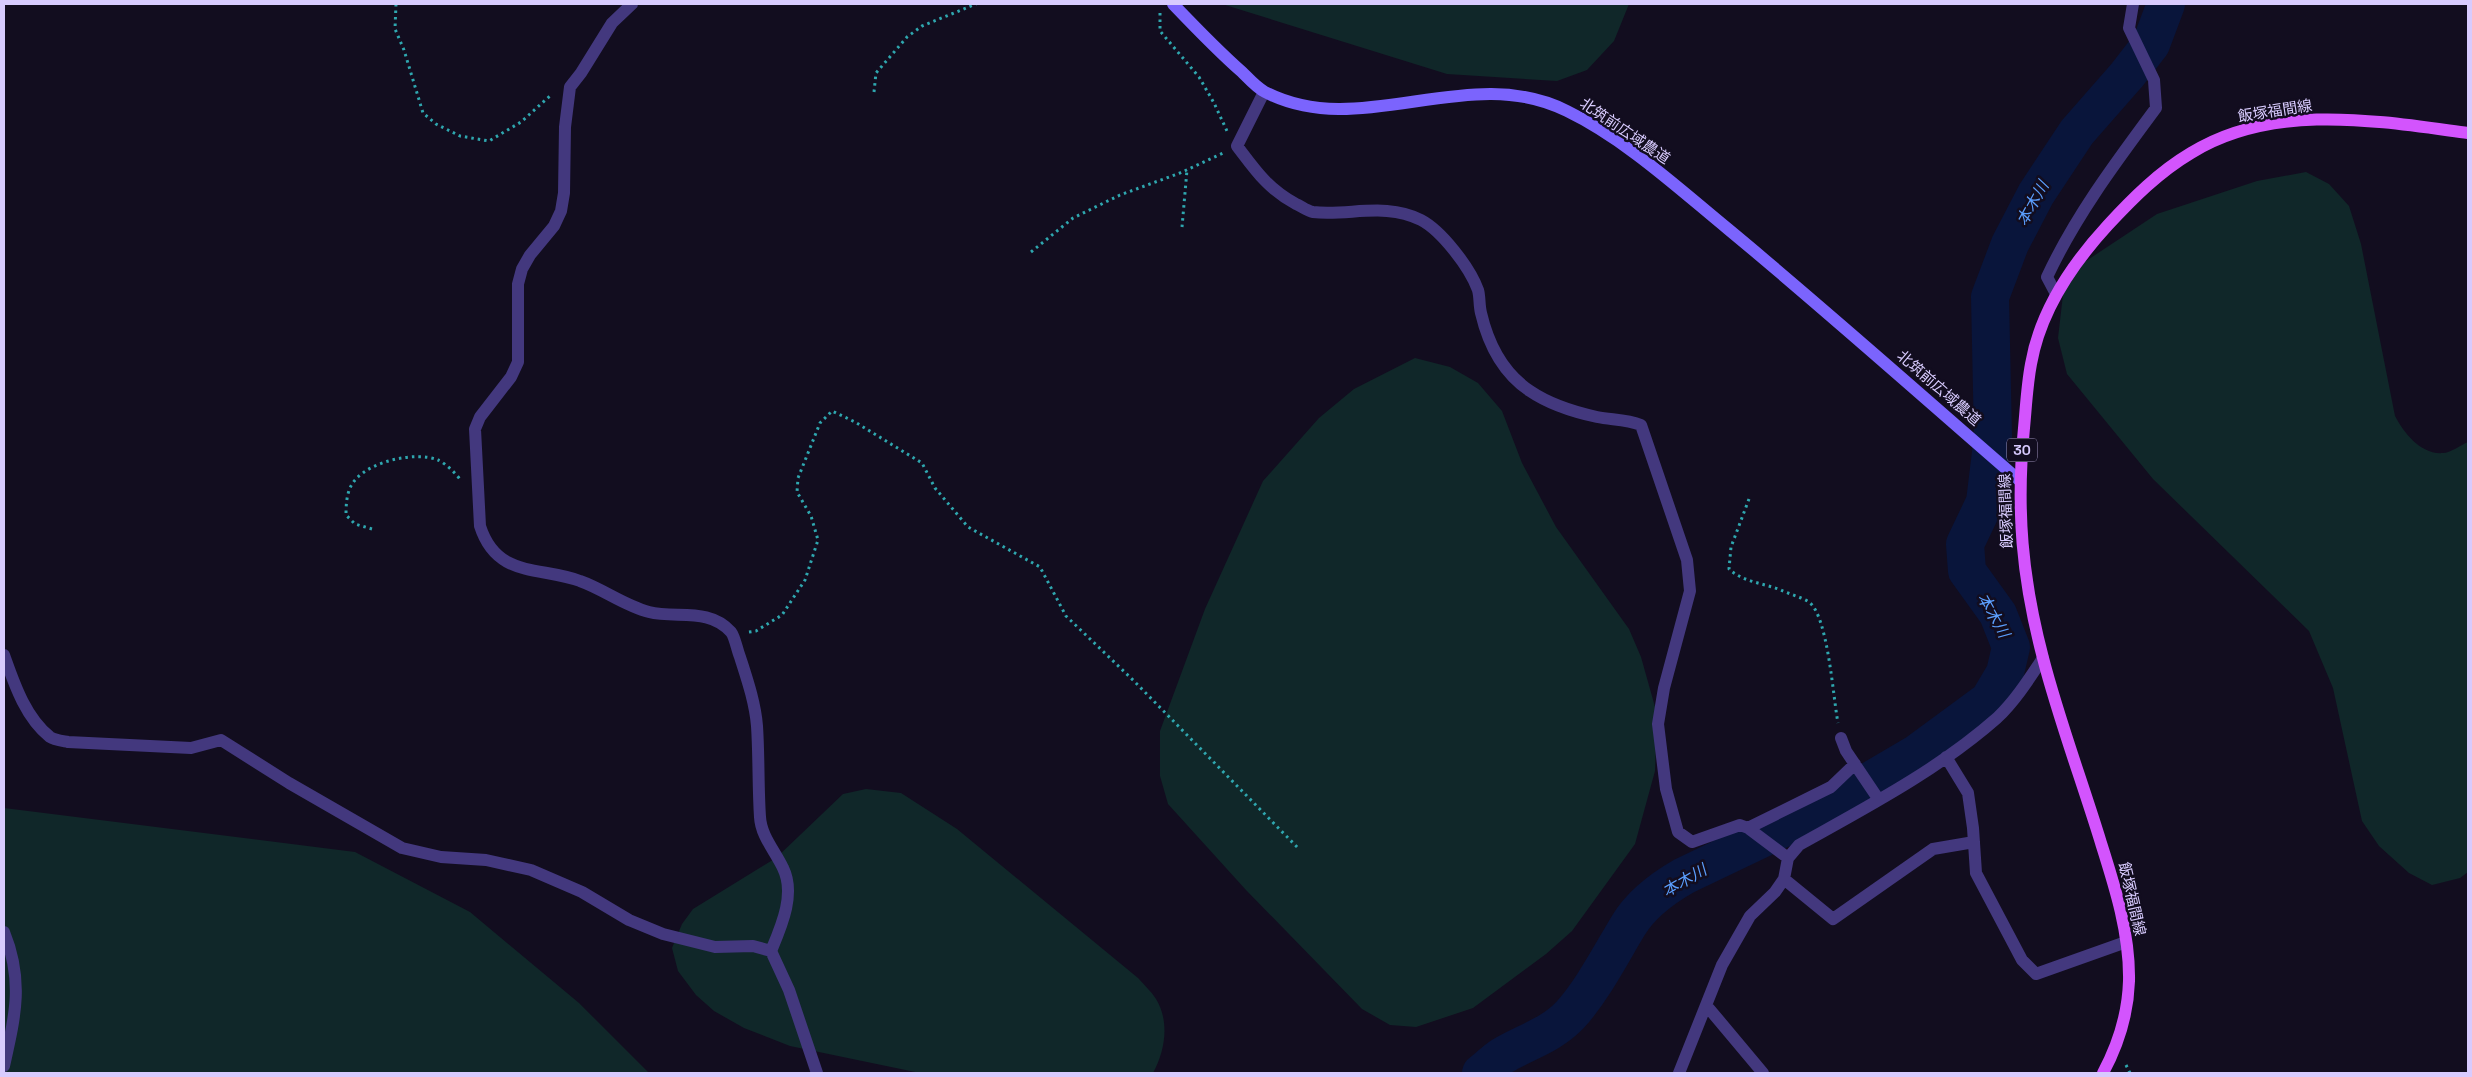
<svg xmlns="http://www.w3.org/2000/svg" width="2472" height="1077" viewBox="0 0 2472 1077" font-family="'Space Grotesk','Noto Sans JP',sans-serif">
<rect width="100%" height="100%" fill="#120d1f"/>
<path fill="#102729" d="M 1222,4 L 1629,4 L 1614,41 L 1587,70 L 1557,81 L 1447,74 Z
M 2306,172 L 2329,184 L 2349,206 L 2361,244 L 2395,416 C 2404,433 2421,455 2443,453 C 2450,453 2461,445 2468,442 L 2468,872 L 2460,878 L 2432,885 L 2409,873 L 2379,846 L 2362,821 L 2333,688 L 2309,631 L 2153,479 L 2067,374 L 2058,338 L 2064,286 L 2083,263 L 2157,214 L 2257,181 Z
M 1415,358 L 1450,367 L 1478,383 L 1502,411 L 1522,463 L 1556,527 L 1629,629 L 1641,657 L 1657,714 L 1655,771 L 1635,844 L 1572,931 L 1546,954 L 1473,1008 L 1416,1027 L 1390,1025 L 1362,1009 L 1246,890 L 1168,804 L 1160,776 L 1160,731 L 1205,609 L 1263,481 L 1319,418 L 1354,389 Z
M 866,789 L 901,793 L 957,829 L 1138,978 C 1144,985 1151,991 1156,999 C 1170,1022 1165,1051 1153,1073 L 920,1073 L 790,1046 L 744,1028 L 714,1011 L 696,995 L 678,971 L 672,948 L 682,924 L 693,909 L 776,858 L 843,794 Z
M 4,808 L 355,852 L 470,912 L 579,1003 L 649,1073 L 4,1073 Z"/>
<g fill="none" stroke-linecap="round" stroke-linejoin="round">
<path stroke="#09153b" stroke-width="38" d="M 1481,1073 C 1488,1068 1494,1061 1502,1056 C 1525,1042 1550,1036 1570,1015 C 1592,991 1611,954 1628,926 C 1641,904 1663,888 1684,876 L 1817,812 L 1917,753 L 1989,700 L 2005,673 L 2011,647 L 1998,614 L 1967,571 L 1965,544 L 1985,502 L 1993,436 L 1990,297 L 2010,244 L 2036,194 L 2077,132 L 2127,75 L 2151,44 L 2166,4"/>
<path stroke="#2fa7af" stroke-width="3" stroke-dasharray="2.5 4" stroke-linecap="butt" d="M 396,4 L 395,29 L 404,50 L 423,113 L 436,124 L 460,136 L 489,141 L 521,122 L 551,95
M 1160,13 L 1160,31 L 1199,77 L 1214,103 L 1227,131
M 874,92 L 876,73 L 907,37 L 922,26 L 976,4
M 1182,227 L 1187,170
M 1031,252 L 1073,218 L 1120,195 L 1180,173 L 1223,153
M 1749,499 L 1731,547 L 1729,569 C 1743,582 1763,583 1781,590 C 1789,594 1801,597 1809,602 C 1828,616 1833,697 1838,723
M 372,529 L 355,524 L 346,515 C 346,502 347,488 356,479 C 372,461 416,451 438,460 C 445,463 457,474 461,481
M 749,632 L 756,631 L 782,615 L 805,580 L 818,540 L 811,516 L 797,492 L 798,478 L 820,423 L 832,411 L 855,422 L 922,463 L 935,488 L 968,527 L 1040,567 L 1066,616 L 1134,681 L 1299,849
M 2126,1065 L 2130,1073"/>
<path stroke="#43387e" stroke-width="12" d="M 632,4 L 612,23 L 581,73 L 570,87 L 565,127 L 564,193 L 561,211 L 554,226 L 530,255 L 522,269 L 518,284 L 518,362 L 511,377 L 480,417 L 475,429 L 480,526 C 497,579 541,566 580,581 C 603,589 625,606 649,612 C 676,619 709,607 731,632 C 735,637 737,650 740,657 C 747,679 755,702 757,726 C 759,756 758,787 760,817 C 761,836 775,851 783,868 C 796,894 781,927 771,951
M 1264,92 L 1237,146 C 1256,171 1268,189 1296,204 C 1301,206 1307,211 1313,212 C 1349,216 1386,202 1421,220 C 1442,231 1470,268 1478,290 C 1480,297 1479,305 1481,313 C 1488,343 1503,373 1530,391 C 1549,404 1574,412 1597,417 C 1612,420 1626,419 1641,425 L 1687,560 L 1690,591 L 1664,688 L 1658,724 L 1666,789 L 1678,832 L 1692,842 L 1740,825 L 1748,828 L 1788,858
M 2056,294 L 2047,277 C 2076,215 2116,162 2156,108 L 2154,80 L 2129,28 L 2133,4
M 4,655 C 14,683 25,717 50,737 C 54,740 63,741 68,742 L 191,748 L 221,740 L 289,783 L 402,848 L 441,857 L 486,860 L 531,870 L 582,892 L 629,920 L 663,934 L 715,947 L 753,946 L 771,951 L 789,990 L 817,1073
M 1841,738 L 1846,751 L 1879,800
M 1946,757 L 1968,793 L 1973,828 L 1976,873 L 2022,960 L 2036,974 L 2126,942
M 1748,828 L 1831,787 L 1855,764
M 1784,879 L 1833,919 L 1933,849 L 1974,842
M 4,932 C 24,981 15,1017 4,1066
M 1706,1005 L 1763,1073
M 1679,1073 L 1722,965 L 1750,916 L 1775,892 L 1784,879 L 1788,858 L 1799,845 C 1867,807 1938,770 1997,718 C 2015,701 2029,679 2043,658"/>
<path stroke="#7b64fd" stroke-width="12" d="M 1173,4 C 1195,27 1218,51 1242,72 C 1249,79 1257,88 1265,92 C 1361,142 1468,61 1567,111 C 1625,139 1678,188 1728,229 C 1827,311 1922,396 2019,480"/>
<path stroke="#d354fd" stroke-width="12" d="M 2103,1073 C 2118,1045 2128,1014 2129,981 C 2130,934 2115,887 2101,843 C 2082,781 2059,720 2043,658 C 2022,578 2016,510 2024,428 C 2026,407 2027,385 2031,364 C 2040,312 2073,263 2108,225 C 2133,198 2159,172 2191,153 C 2273,102 2378,121 2468,133"/>
</g>
<g text-anchor="middle" stroke-width="5" stroke-linejoin="round" paint-order="stroke">
<rect fill="#120d1f" stroke="#9d92bb" stroke-width="1" x="2007" y="438.5" width="30" height="23" rx="4"/>
<g font-size="14" font-weight="bold" fill="#d8cbfe">
<text x="2022" y="455">30</text>
</g>
<g font-size="15" fill="#d8cbfe" stroke="#120d1f">
<text transform="translate(2275 111) rotate(-9)" y="5">飯塚福間線</text>
<text transform="translate(1625 131) rotate(34)" y="5">北筑前広域農道</text>
<text transform="translate(1939 388) rotate(41)" y="5">北筑前広域農道</text>
<text transform="translate(2006 511) rotate(-92)" y="5">飯塚福間線</text>
<text transform="translate(2132 899) rotate(77)" y="5">飯塚福間線</text>
</g>
<g font-size="16" font-style="italic" fill="#5b9efd" stroke="#120d1f">
<text transform="translate(2032 203) rotate(-61)" y="6">本木川</text>
<text transform="translate(1994 615) rotate(61)" y="6">本木川</text>
<text transform="translate(1684 880) rotate(-30)" y="6">本木川</text>
</g>
</g>
<rect width="2472" height="1077" fill="none" stroke="#d8cbfe" stroke-width="10"/>
</svg>
